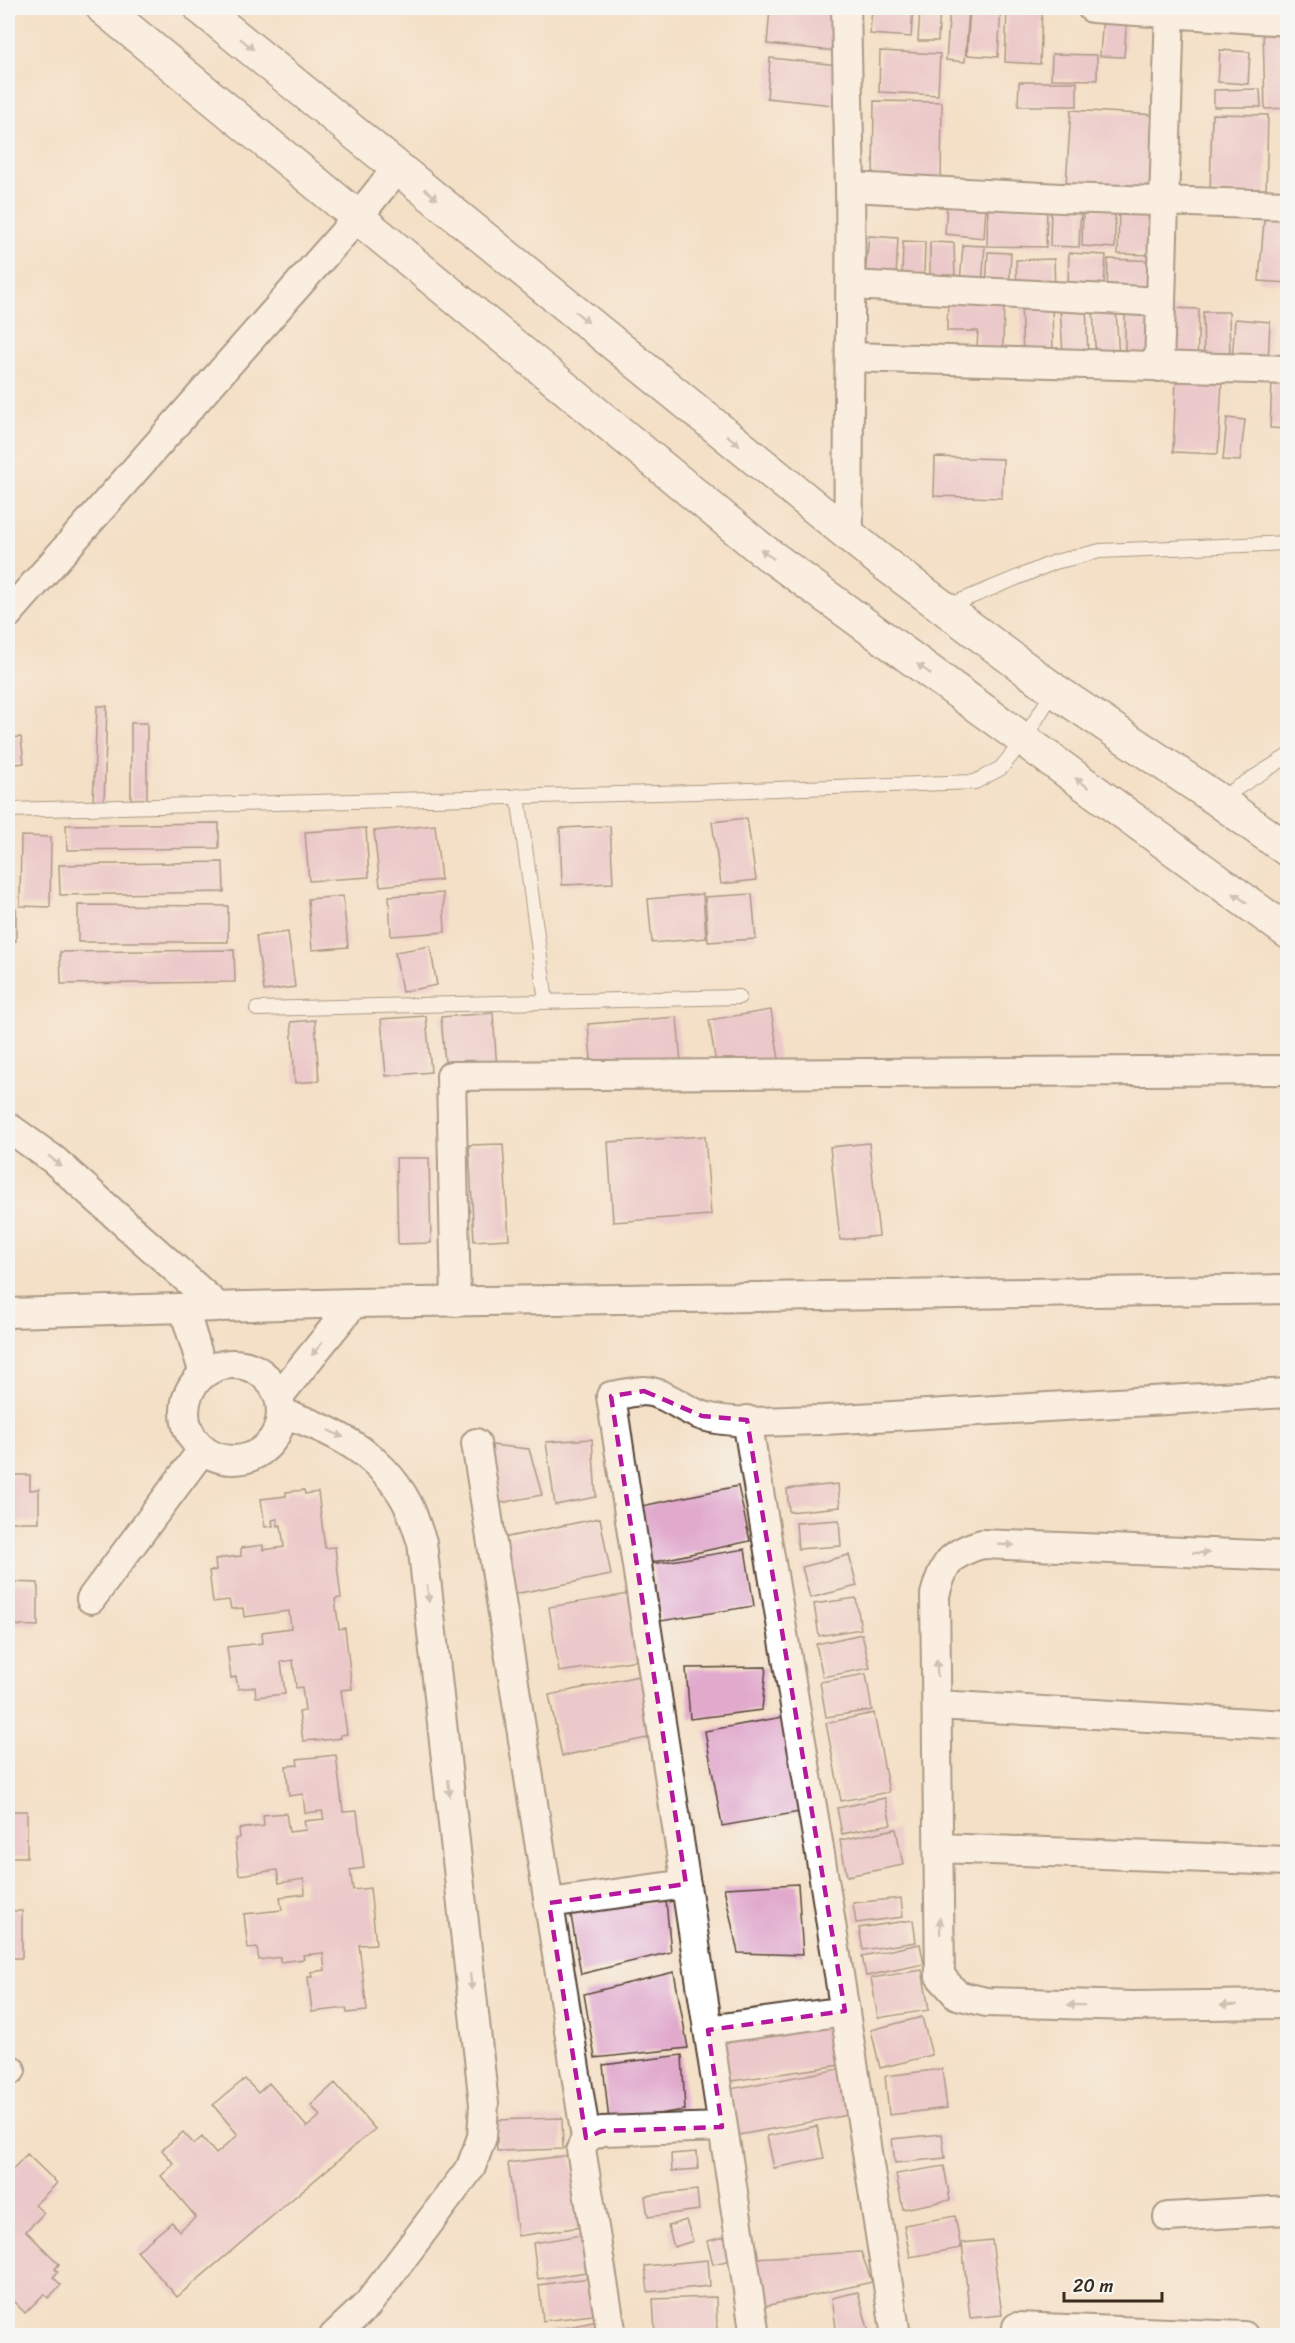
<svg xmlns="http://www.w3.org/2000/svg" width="1295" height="2343" viewBox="0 0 1295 2343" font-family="Sriracha,sans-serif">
<rect width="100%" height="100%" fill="#f6f6f2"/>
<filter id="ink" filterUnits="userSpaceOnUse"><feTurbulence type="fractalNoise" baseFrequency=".0167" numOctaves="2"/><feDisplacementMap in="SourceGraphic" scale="12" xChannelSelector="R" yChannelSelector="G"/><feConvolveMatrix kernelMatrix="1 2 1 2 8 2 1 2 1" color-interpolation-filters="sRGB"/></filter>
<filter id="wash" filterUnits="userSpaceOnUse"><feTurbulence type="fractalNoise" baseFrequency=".008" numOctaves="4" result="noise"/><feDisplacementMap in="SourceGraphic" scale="24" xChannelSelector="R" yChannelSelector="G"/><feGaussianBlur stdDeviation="1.35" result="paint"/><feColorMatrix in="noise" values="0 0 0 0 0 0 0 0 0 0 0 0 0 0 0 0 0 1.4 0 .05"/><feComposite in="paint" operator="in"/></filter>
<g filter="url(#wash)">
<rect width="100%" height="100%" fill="#f4e0c7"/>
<g id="blocks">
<path fill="#e1aacd" d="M 770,8 L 834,8 L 835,51 L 767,44 Z
M 872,8 L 913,8 L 911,37 L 870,34 Z
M 920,8 L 940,8 L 938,41 L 918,41 Z
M 950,8 L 969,8 L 965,62 L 946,60 Z
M 970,8 L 1001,8 L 998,57 L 967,55 Z
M 1007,8 L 1042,9 L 1040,64 L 1005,62 Z
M 1103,15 L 1127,16 L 1124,57 L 1100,56 Z
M 1288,28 L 1288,59 L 1282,59 L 1283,82 L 1288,82 L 1288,108 L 1265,109 L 1263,29 Z
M 1220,50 L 1250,52 L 1248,84 L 1218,82 Z
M 880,51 L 940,54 L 938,95 L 879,92 Z
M 1052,54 L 1097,55 L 1097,80 L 1051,79 Z
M 770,58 L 838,65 L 833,105 L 767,98 Z
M 1019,82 L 1077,82 L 1077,106 L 1018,106 Z
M 1260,89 L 1261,107 L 1214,107 L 1214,90 Z
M 874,101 L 942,102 L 941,184 L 873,183 Z
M 1071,110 L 1157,115 L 1153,190 L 1066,185 Z
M 1212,114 L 1268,115 L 1266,194 L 1210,193 Z
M 947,203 L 986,206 L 984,238 L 945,234 Z
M 1119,204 L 1160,206 L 1158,255 L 1118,254 Z
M 988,205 L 1047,207 L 1046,247 L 987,246 Z
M 1051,207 L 1081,208 L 1079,247 L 1050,246 Z
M 1083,208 L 1115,210 L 1115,248 L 1082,246 Z
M 1265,209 L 1288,211 L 1288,283 L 1259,281 Z
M 869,236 L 898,238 L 896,278 L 865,276 Z
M 903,241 L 925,242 L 924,275 L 902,275 Z
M 930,242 L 954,243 L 955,280 L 930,280 Z
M 963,245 L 985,246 L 982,285 L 960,283 Z
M 988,252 L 1011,253 L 1009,291 L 986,290 Z
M 1069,253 L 1106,255 L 1104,286 L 1068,284 Z
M 1054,259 L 1055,291 L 1017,293 L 1016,260 Z
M 1108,259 L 1159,261 L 1157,293 L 1107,292 Z
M 948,295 L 1004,297 L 1003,349 L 977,348 L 978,331 L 947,331 Z
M 1021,302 L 1052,302 L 1053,354 L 1023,355 Z
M 1086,304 L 1088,355 L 1063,356 L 1060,306 Z
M 1116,308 L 1119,360 L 1096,361 L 1093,309 Z
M 1125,308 L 1154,309 L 1154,357 L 1125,357 Z
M 1168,308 L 1199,309 L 1197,363 L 1166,361 Z
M 1203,312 L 1229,312 L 1230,359 L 1204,359 Z
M 1235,319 L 1270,322 L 1268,363 L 1232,361 Z
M 1176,379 L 1222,381 L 1218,454 L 1173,452 Z
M 1272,382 L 1288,383 L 1288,429 L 1270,428 Z
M 1227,418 L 1245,420 L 1240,461 L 1223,460 Z
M 935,457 L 1003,459 L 1002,498 L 934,496 Z
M 97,706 L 107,706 L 104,804 L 93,803 Z
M 131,723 L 147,723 L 147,799 L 131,799 Z
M 21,737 L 24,763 L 8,765 L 8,738 Z
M 747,818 L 756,880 L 721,884 L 712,822 Z
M 219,823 L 219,848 L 67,850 L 66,825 Z
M 435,825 L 441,880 L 380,886 L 374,831 Z
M 610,826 L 613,883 L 562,885 L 560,828 Z
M 366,828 L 369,877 L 309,881 L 305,832 Z
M 21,836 L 51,837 L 50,907 L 20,906 Z
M 223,862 L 224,892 L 60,895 L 59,865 Z
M 443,893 L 445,932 L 391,936 L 389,896 Z
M 703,894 L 706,938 L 652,943 L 648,899 Z
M 752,894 L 756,939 L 708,942 L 705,897 Z
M 343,896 L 348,947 L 312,950 L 308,899 Z
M 78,905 L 228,906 L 228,942 L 78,942 Z
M 8,909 L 16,909 L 16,941 L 8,941 Z
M 288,932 L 295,987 L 264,991 L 256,936 Z
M 430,946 L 437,985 L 402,992 L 395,952 Z
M 234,950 L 235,982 L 61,984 L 60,952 Z
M 8,951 L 11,951 L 11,988 L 8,988 Z
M 771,1010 L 779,1059 L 717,1070 L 709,1020 Z
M 493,1013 L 497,1070 L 446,1074 L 441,1017 Z
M 426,1016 L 431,1072 L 386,1076 L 381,1019 Z
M 677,1017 L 681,1064 L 592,1071 L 588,1024 Z
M 315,1020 L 319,1081 L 295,1083 L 291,1022 Z
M 705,1136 L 711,1215 L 613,1222 L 608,1142 Z
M 869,1143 L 879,1236 L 840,1240 L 830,1147 Z
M 503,1144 L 509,1239 L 474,1241 L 469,1145 Z
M 396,1158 L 429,1158 L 431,1243 L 398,1244 Z
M 592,1439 L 596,1497 L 555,1505 L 546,1442 Z
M 491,1445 L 529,1449 L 542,1495 L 500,1503 Z
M 8,1475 L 30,1475 L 30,1490 L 39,1489 L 39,1522 L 8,1522 Z
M 838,1484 L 840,1507 L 789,1512 L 787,1489 Z
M 738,1486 L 750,1541 L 649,1563 L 637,1507 Z
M 304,1490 L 305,1494 L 318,1492 L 325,1548 L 335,1547 L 341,1598 L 335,1599 L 339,1629 L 345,1628 L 352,1689 L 341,1690 L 347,1734 L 340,1735 L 341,1738 L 316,1741 L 316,1740 L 303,1741 L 299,1712 L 305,1711 L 302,1687 L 296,1688 L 293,1660 L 281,1662 L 285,1694 L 256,1697 L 255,1687 L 238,1689 L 236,1677 L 231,1678 L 227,1647 L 263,1643 L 262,1632 L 291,1628 L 289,1611 L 244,1617 L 243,1608 L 231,1609 L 229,1600 L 213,1602 L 209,1571 L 216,1570 L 215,1559 L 241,1556 L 241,1548 L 263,1545 L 263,1550 L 284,1547 L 281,1525 L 278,1526 L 277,1519 L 272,1520 L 273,1526 L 265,1527 L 261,1499 L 286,1496 L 286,1492 Z
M 600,1518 L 611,1575 L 509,1595 L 498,1539 Z
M 839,1520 L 841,1546 L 798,1549 L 796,1523 Z
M 745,1549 L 754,1606 L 661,1621 L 652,1564 Z
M 849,1555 L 857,1586 L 810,1598 L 802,1567 Z
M 8,1582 L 38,1583 L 38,1626 L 8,1625 Z
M 640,1592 L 651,1658 L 559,1672 L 549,1607 Z
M 856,1598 L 861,1629 L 819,1636 L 814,1604 Z
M 862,1634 L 870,1668 L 823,1677 L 816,1644 Z
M 766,1667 L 762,1710 L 690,1719 L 686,1668 Z
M 648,1674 L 661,1735 L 562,1756 L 549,1695 Z
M 866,1674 L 872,1710 L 826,1717 L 820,1682 Z
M 874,1713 L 889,1792 L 841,1801 L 826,1723 Z
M 794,1715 L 811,1810 L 722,1826 L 705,1731 Z
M 336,1755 L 343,1812 L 357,1811 L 364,1868 L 350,1870 L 353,1890 L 370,1888 L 376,1944 L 359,1945 L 367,2011 L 347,2013 L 346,2008 L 312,2012 L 308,1977 L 312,1977 L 311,1972 L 325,1970 L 323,1953 L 303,1955 L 304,1959 L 280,1962 L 280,1957 L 259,1960 L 257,1948 L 248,1949 L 244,1914 L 282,1910 L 280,1897 L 305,1894 L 304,1879 L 279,1883 L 277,1870 L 239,1875 L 235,1839 L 240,1838 L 239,1829 L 264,1826 L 263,1815 L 286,1813 L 289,1832 L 306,1830 L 304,1821 L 324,1819 L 322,1811 L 305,1813 L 303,1794 L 289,1796 L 286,1766 L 298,1765 L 297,1759 Z
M 885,1798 L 891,1824 L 842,1834 L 837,1808 Z
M 8,1811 L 27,1811 L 27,1857 L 8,1857 Z
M 896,1829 L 903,1865 L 847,1876 L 840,1840 Z
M 798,1884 L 803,1955 L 738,1953 L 724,1888 Z
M 901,1898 L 903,1917 L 856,1923 L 853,1903 Z
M 666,1901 L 671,1952 L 581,1974 L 570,1910 Z
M 8,1911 L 22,1911 L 22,1958 L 8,1958 Z
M 913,1920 L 916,1942 L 863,1950 L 859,1928 Z
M 920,1944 L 924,1964 L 866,1976 L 862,1956 Z
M 922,1970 L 929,2010 L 878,2018 L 871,1978 Z
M 674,1972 L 688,2048 L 595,2058 L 584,1994 Z
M 922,2017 L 932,2055 L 880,2068 L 871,2030 Z
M 835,2024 L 841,2065 L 725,2082 L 718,2041 Z
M 682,2055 L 685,2110 L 609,2121 L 603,2065 Z
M 839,2069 L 848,2115 L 739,2135 L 730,2089 Z
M 942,2069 L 947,2108 L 889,2115 L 885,2076 Z
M 245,2079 L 258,2093 L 269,2083 L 307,2127 L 320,2116 L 311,2105 L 335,2083 L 375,2129 L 177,2297 L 137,2251 L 172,2222 L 179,2231 L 196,2217 L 161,2176 L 174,2164 L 162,2150 L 183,2132 L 194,2144 L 202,2137 L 216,2154 L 238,2135 L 213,2105 Z
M 562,2118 L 563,2149 L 497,2151 L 496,2120 Z
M 817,2126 L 824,2158 L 774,2168 L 767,2136 Z
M 942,2134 L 945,2158 L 895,2163 L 892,2139 Z
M 697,2152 L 698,2169 L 672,2171 L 671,2154 Z
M 27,2154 L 57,2183 L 35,2205 L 44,2213 L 26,2231 L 59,2264 L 55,2269 L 58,2272 L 53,2277 L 61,2285 L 48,2298 L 44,2294 L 25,2313 L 8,2296 L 8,2174 Z
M 571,2155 L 581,2227 L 518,2236 L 508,2163 Z
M 944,2166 L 950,2200 L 903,2209 L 896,2174 Z
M 697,2190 L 699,2210 L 648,2217 L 645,2196 Z
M 955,2216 L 961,2248 L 910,2257 L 904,2225 Z
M 686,2220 L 693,2241 L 674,2247 L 668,2226 Z
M 581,2235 L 586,2272 L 538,2279 L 533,2243 Z
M 734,2235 L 740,2258 L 713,2264 L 707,2241 Z
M 992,2240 L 1002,2315 L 970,2318 L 962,2243 Z
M 861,2252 L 872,2282 L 765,2306 L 754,2258 Z
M 708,2260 L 710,2286 L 648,2292 L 645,2266 Z
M 596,2277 L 601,2314 L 543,2321 L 539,2285 Z
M 858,2292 L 870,2336 L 837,2336 L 832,2298 Z
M 716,2297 L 717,2330 L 655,2333 L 653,2299 Z
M 603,2320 L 606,2336 L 550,2336 L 549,2331 Z
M 829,2330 L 829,2336 L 787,2336 L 787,2334 Z"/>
</g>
</g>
<g filter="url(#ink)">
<use href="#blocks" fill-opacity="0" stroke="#574537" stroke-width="1.5"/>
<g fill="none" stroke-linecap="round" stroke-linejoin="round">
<defs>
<path id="lane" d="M 946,607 L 1055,562 L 1100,551 L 1288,543
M 518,796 L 546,1002
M 1218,800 L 1288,756
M 8,810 L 695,792 L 975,782 L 1001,768 L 1023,741 L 1054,690
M 257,1009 L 739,997"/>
<path id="street" d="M 846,8 L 850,187
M 1092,8 L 1288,21
M 852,285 L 1161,302
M 850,357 L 1288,370
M 1159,367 L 1170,8
M 849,535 C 847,419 852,303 850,187 L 1061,198 L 1288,205
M 8,614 L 357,218 L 398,167
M 8,1127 L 54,1160 L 218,1307
M 456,1302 L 451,1076 L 1288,1070
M 184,1309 L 204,1374
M 8,1313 L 354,1303 L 1288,1289
M185 1412a48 48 0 1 1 96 0a48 48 0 1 1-96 0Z
M 279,1396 L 354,1303
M 282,1413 C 335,1430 387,1457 411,1511 C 415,1521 418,1532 422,1542 L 484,2104 L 482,2137 L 471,2167 L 368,2304 L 334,2336
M 747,1420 L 820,1854 L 896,2336
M 476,1443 L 586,2138
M 1288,1556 L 982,1544 C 950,1553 943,1564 935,1595 L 940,1976 L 957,1995 L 986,2002 L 1134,2006 L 1288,2004
M 91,1599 L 203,1449
M 937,1705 L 1288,1725
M 939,1848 L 1288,1861
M 549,1903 L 686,1884
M 708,2030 L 845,2011
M 8,2070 L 11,2070
M 1168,2217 L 1288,2210
M 1017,2327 L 1244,2336
M 612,2336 L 581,2149 L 586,2138 L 602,2131 L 722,2127
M 755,2336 L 611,1396 C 621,1395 634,1391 644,1391 C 666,1392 683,1410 703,1416 C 736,1426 789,1420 824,1420 L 1288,1393"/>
<path id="secondary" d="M 103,8 L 761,549 L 1288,932
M 201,8 L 881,561 L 1054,690 L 1218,800 L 1288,850"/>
</defs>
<use href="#lane" stroke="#574537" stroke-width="16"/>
<use href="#street" stroke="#574537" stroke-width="32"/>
<use href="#secondary" stroke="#574537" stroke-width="36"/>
<use href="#lane" stroke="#fff" stroke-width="14"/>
<use href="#street" stroke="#fff" stroke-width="28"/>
<use href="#secondary" stroke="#fff" stroke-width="33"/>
</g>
<defs><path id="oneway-solid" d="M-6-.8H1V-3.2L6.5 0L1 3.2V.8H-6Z" transform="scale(1.5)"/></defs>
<g fill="#a79f9a">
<use href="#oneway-solid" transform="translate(247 44) rotate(39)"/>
<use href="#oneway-solid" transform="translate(431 194) rotate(39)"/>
<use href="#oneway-solid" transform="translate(582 317) rotate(39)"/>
<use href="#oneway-solid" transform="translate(733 440) rotate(39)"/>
<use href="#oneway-solid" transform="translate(767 554) rotate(-143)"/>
<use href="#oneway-solid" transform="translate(924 669) rotate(-144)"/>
<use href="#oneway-solid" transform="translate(1082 783) rotate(-144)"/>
<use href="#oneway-solid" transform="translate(1240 898) rotate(-145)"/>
<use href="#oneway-solid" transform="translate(55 1161) rotate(39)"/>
<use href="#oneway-solid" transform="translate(317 1349) rotate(129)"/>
<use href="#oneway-solid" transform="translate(336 1434) rotate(25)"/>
<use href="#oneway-solid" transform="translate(1006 1545) rotate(2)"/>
<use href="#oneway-solid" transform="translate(1201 1553) rotate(2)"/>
<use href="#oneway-solid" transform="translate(428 1594) rotate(84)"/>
<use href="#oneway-solid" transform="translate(937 1668) rotate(-91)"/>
<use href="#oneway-solid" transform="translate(449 1788) rotate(84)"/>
<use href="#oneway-solid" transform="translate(940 1926) rotate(-91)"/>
<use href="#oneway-solid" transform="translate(471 1982) rotate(84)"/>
<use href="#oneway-solid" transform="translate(1076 2005) rotate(-179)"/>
<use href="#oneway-solid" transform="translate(1229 2005) rotate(179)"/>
</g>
</g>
<path d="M0 0H1295V2343H0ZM 644,1391 L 702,1416 L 747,1420 L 845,2011 L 708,2030 L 722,2127 L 602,2131 L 586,2138 L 549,1903 L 686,1884 L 611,1396 Z" fill="#f4e0c7" fill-opacity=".55" fill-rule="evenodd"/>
<path fill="none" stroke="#b5179e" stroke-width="4.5" stroke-dasharray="12 8" stroke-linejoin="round" d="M 644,1391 L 702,1416 L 747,1420 L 845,2011 L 708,2030 L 722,2127 L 602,2131 L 586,2138 L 549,1903 L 686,1884 L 611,1396 Z"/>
<rect width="1295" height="2343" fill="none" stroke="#f6f6f2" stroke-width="30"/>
<path d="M1064 2292v9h98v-9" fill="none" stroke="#3b2a1e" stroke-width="3"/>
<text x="1073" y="2292" font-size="18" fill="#3b2a1e" stroke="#f6f6f2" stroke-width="4.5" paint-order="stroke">20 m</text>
</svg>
